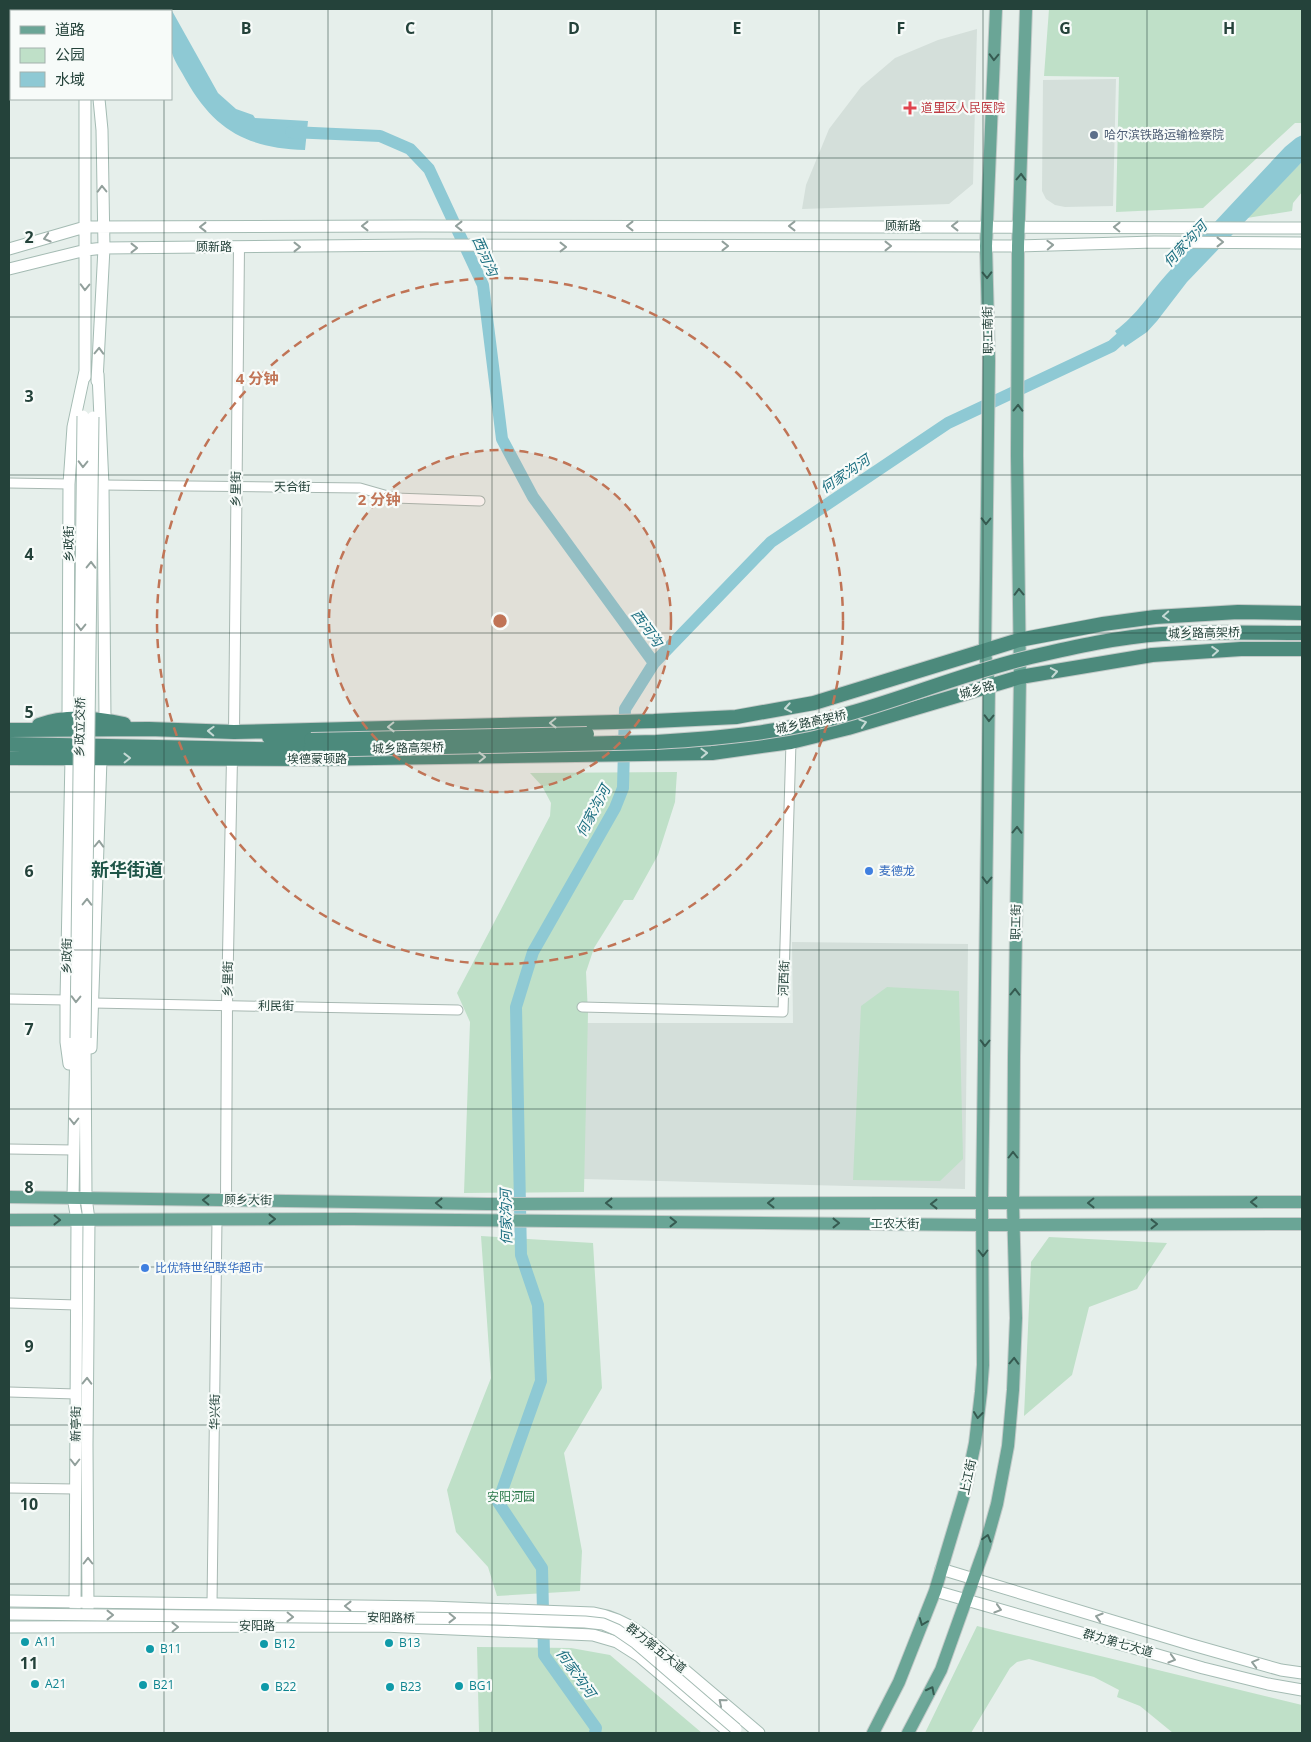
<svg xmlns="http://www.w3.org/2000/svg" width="1311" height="1742" viewBox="0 0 1311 1742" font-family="'Open Sans','Noto Sans SC',sans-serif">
<rect width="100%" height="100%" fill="#e6efeb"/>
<path fill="#d4dfda" d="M 977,29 L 973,184 L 949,204 L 802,209 L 806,185 L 829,129 L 861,87 L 895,58 L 938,40 Z
M 1116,79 L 1113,206 L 1065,207 L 1055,205 L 1046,199 L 1042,191 L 1043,80 Z
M 792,942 L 968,944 L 965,1189 L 584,1179 L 585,1023 L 793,1023 Z"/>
<path fill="#bfe0c8" d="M 1049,9 L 1302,9 L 1302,123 L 1295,123 L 1203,208 L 1116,212 L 1119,77 L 1044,76 Z
M 1302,162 L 1302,192 L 1293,203 L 1292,211 L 1247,218 Z
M 677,772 L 675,802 L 658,855 L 633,900 L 624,900 L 594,948 L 586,972 L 588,1013 L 584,1192 L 464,1193 L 470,1022 L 457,993 L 550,816 L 551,803 L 542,786 L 530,773 Z
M 887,987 L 959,991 L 963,1159 L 940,1181 L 853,1180 L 861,1006 Z
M 481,1236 L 593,1243 L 602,1388 L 564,1453 L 582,1551 L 580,1591 L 497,1596 L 488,1567 L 456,1532 L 447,1490 L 491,1378 Z
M 1049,1237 L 1167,1243 L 1137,1289 L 1089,1307 L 1072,1375 L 1024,1416 L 1031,1262 Z
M 977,1626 L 1302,1705 L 1302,1733 L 1173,1733 L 1140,1706 L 1117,1697 L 1119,1690 L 1094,1677 L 1029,1659 L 1017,1662 L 1010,1668 L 971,1733 L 925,1733 Z
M 477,1647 L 571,1648 L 610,1655 L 702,1733 L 479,1733 Z"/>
<path fill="#8ec9d4" d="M 147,9 L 171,9 L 218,93 L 236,109 L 253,115 L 255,118 L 308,121 L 305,150 C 248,148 215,131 186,80 C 182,72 175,63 172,53 C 168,43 171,22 171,11 L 148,11 Z
M 1302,135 L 1302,162 L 1187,282 L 1157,321 L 1147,332 L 1125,347 L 1115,331 C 1139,313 1147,296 1166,275 C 1205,232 1245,190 1285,147 L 1296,138 Z"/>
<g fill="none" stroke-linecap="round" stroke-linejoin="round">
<path stroke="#8ec9d4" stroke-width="12" d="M 291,132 L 380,136 L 410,149 L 429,169 L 483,285 L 502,439 L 533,497 L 654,663
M 595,1733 L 596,1728 L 544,1655 L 542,1568 L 498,1502 L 541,1381 L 538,1305 L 521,1255 L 516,1007 L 533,952 L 615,808 L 623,788 L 625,709 L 654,663 L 771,542 L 948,423 L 1112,346 L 1132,328"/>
<defs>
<path id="minor" d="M 67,9 L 68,11
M 99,9 L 99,11
M 9,483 L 69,484
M 103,485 L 360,488 L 395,498 L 480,501
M 9,999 L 66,1000
M 93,1003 L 458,1010
M 582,1007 L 783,1012 L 791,742
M 9,1149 L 73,1150
M 9,1303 L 77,1305
M 9,1392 L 76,1394
M 9,1488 L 75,1489
M 212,1604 L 217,1220"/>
<path id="tertiary" d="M 234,732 L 239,247
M 226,1200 L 227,1004 L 232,758"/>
<path id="secondary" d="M 78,9 L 78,11
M 89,9 L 89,11
M 9,249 L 85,227 L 414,226 L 1302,228
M 9,269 L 86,250 L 104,248 L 422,245 L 1018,246 L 1154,242 L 1302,243
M 98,374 L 103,485 L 105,720
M 85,377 L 85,99
M 97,381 L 104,248 L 102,130 L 99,99
M 68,719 L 69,484 L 73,427 L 85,371
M 85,1038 L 86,1197 L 89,1220 L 87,1445 L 88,1609
M 91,1048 L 101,759
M 69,1064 L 66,1042 L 66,1000 L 71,758
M 941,1569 L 1189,1644 L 1281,1670 L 1302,1673
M 935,1591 L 1203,1668 L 1268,1684 L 1302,1690
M 9,1601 L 430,1607 L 593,1613 C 612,1616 627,1623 642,1634 L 759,1733
M 75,1609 L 77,1220 L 73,1197 L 76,1038
M 9,1627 L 383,1626 L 593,1635 L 617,1642 L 639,1656 L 730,1733"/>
<path id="primary" d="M 9,1197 L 487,1204 L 1302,1202
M 9,1220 L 352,1219 L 982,1225 L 1302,1224
M 873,1733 L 899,1682 L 935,1591 L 965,1491 L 975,1443 L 981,1392 L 983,1365 L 982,1204 L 989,686 L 985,652 L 989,361 L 986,246 L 996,9
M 908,1733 L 941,1670 L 985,1547 L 997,1504 L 1008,1446 L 1013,1390 L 1016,1318 L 1013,1204 L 1014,1057 L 1020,677 L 1017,456 L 1018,246 L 1026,9"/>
<path id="trunk" d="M 39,725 C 65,715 97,718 124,724
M 9,730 L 149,729 L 234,732 L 654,721 L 736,717 L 814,703 L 1019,640 L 1103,624 L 1155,617 L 1238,612 L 1302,613
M 269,737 L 291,740 L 311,740
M 9,744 L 310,750
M 9,758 L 308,759 L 712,753 L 791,742 L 848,728 L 1020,677 L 1152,655 L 1241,649 L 1302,649"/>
</defs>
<use href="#minor" stroke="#a8b8b2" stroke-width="11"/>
<use href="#tertiary" stroke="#a8b8b2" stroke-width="12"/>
<use href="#secondary" stroke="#a4bbb3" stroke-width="13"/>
<use href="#primary" stroke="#c2cac8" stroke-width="14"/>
<use href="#trunk" stroke="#c2cac8" stroke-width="16"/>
<use href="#minor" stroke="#fff" stroke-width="9"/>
<use href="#tertiary" stroke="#fff" stroke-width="10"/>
<use href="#secondary" stroke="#fff" stroke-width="11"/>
<use href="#primary" stroke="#6aa596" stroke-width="12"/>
<use href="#trunk" stroke="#4c8a7c" stroke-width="14"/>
<defs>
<path id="secondary-bridge" d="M 76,1038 L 83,416
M 85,1038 L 93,417
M 9,1614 L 495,1619 L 585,1622 L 603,1624 L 617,1630 L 636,1643 L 736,1729"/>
<path id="trunk-bridge" d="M 311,740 L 587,734
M 310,750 L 656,742 C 723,738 790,732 854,712 C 913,695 971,671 1031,657 C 1074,647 1118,637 1162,634 C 1209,631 1256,633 1302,633"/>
</defs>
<use href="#secondary-bridge" stroke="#a4bbb3" stroke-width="13" stroke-linecap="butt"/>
<use href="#trunk-bridge" stroke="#c2cac8" stroke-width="16" stroke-linecap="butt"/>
<use href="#secondary-bridge" stroke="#fff" stroke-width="11"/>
<use href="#trunk-bridge" stroke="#4c8a7c" stroke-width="14"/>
</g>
<defs><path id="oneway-chevron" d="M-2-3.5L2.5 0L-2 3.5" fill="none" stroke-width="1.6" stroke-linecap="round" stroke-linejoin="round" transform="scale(1.25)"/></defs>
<g stroke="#365b51">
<use href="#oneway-chevron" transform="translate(994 57) rotate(92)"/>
<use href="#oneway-chevron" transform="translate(1021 177) rotate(-88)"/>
<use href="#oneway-chevron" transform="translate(987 275) rotate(89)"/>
<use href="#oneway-chevron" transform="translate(1018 408) rotate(-89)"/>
<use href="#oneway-chevron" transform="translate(986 521) rotate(91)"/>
<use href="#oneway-chevron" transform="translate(1019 592) rotate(-91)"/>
<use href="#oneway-chevron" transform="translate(989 718) rotate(91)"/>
<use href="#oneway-chevron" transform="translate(1017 830) rotate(-89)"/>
<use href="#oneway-chevron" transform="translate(987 880) rotate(91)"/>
<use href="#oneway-chevron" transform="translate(1015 992) rotate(-89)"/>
<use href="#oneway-chevron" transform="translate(985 1043) rotate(91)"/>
<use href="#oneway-chevron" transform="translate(1013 1155) rotate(-90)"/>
<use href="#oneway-chevron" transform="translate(206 1200) rotate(-179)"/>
<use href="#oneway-chevron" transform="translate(1254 1202) rotate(180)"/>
<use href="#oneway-chevron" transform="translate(439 1203) rotate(-179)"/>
<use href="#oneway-chevron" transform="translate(609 1203) rotate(-180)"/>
<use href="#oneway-chevron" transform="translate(771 1203) rotate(-180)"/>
<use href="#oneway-chevron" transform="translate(1091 1203) rotate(179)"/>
<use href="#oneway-chevron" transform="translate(934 1204) rotate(-180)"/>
<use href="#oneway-chevron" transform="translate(272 1219)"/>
<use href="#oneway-chevron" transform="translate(57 1220) rotate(1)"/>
<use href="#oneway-chevron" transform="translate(673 1222)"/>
<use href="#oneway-chevron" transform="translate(836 1223)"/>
<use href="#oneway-chevron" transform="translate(1154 1224)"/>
<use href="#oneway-chevron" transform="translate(983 1253) rotate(90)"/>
<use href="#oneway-chevron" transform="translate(1014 1361) rotate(-88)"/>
<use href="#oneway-chevron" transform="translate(978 1415) rotate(97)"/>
<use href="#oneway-chevron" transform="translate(987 1538) rotate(-74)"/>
<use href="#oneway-chevron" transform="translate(923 1622) rotate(111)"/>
<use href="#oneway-chevron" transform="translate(931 1690) rotate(-63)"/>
</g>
<g stroke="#92a09c">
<use href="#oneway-chevron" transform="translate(102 189) rotate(-91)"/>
<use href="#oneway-chevron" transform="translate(365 226) rotate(180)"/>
<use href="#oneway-chevron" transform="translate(459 226) rotate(-180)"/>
<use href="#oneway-chevron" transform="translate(630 226) rotate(-180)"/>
<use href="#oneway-chevron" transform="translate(792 226) rotate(-180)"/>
<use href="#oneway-chevron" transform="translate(955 226) rotate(-180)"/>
<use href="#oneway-chevron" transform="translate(203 227) rotate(180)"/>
<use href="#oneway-chevron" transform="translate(1117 227) rotate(-179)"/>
<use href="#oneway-chevron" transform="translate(47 238) rotate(164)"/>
<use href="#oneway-chevron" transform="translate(1220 242)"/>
<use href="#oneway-chevron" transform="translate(1050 245) rotate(-2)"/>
<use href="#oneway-chevron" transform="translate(725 246)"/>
<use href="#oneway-chevron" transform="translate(888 246)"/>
<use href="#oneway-chevron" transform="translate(297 247)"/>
<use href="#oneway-chevron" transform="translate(563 247)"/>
<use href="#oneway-chevron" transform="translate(134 248)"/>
<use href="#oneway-chevron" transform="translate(85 287) rotate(91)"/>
<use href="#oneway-chevron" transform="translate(99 351) rotate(-88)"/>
<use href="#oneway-chevron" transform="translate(83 464) rotate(91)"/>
<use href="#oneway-chevron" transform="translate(91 565) rotate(-89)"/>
<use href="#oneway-chevron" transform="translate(81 627) rotate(91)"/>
<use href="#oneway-chevron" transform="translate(99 844) rotate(-88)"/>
<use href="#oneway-chevron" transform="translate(87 902) rotate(-89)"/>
<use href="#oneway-chevron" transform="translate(76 999) rotate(91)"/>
<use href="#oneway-chevron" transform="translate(74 1121) rotate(90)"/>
<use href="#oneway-chevron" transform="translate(87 1381) rotate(-89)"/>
<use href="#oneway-chevron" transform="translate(75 1462) rotate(90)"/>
<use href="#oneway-chevron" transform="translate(88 1561) rotate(-90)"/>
<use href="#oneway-chevron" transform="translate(348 1606) rotate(-179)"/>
<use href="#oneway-chevron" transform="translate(998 1609) rotate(17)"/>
<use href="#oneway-chevron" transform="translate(110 1615)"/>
<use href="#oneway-chevron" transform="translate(290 1617) rotate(1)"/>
<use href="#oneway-chevron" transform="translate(1099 1617) rotate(-163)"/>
<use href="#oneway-chevron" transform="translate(452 1618) rotate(1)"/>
<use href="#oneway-chevron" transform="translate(175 1627) rotate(-1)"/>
<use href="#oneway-chevron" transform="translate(1172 1659) rotate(16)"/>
<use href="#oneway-chevron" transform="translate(1255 1663) rotate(-165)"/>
<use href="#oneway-chevron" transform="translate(722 1702) rotate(-140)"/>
</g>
<g stroke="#c4d9d4">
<use href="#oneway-chevron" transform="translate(1166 616) rotate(177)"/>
<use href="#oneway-chevron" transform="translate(1215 651) rotate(-4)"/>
<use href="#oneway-chevron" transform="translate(1054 672) rotate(-10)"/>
<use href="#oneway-chevron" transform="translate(788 708) rotate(170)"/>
<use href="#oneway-chevron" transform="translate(553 723) rotate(179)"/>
<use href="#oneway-chevron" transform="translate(863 723) rotate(-17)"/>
<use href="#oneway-chevron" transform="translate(391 727) rotate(179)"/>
<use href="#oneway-chevron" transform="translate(211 731) rotate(-178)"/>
<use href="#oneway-chevron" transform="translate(704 753) rotate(-2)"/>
<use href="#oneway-chevron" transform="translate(482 757) rotate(-1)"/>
<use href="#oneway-chevron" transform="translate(127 758) rotate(-1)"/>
</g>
<path fill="none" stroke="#24423a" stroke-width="1" stroke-opacity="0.55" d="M 164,9 L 164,11M 328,9 L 328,1733M 492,9 L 492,1733M 656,9 L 656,1733M 819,9 L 819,1733M 983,9 L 983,1733M 1147,9 L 1147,1733M 164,99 L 164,1733M 9,158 L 1302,158M 9,317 L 1302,317M 9,475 L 1302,475M 9,633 L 1302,633M 9,792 L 1302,792M 9,950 L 1302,950M 9,1109 L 1302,1109M 9,1267 L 1302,1267M 9,1425 L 1302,1425M 9,1584 L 1302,1584"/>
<circle cx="500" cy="621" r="171" fill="#c07456" fill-opacity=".12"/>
<g fill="none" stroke="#c07456" stroke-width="2.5" stroke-dasharray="9 6">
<circle cx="500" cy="621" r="171"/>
<circle cx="500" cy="621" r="343"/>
</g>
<path fill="#e0444e" stroke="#f7fbf9" stroke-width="2" d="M907.5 100.5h5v5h5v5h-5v5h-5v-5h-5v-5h5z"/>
<circle fill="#5c6f8a" stroke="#f7fbf9" stroke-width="2" cx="1094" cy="135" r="5"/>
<g fill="#3f7fe0" stroke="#f7fbf9" stroke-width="2">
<circle cx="869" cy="871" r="5"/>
<circle cx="145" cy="1268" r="5"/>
</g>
<g fill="#0f9aa8" stroke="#f7fbf9" stroke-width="2">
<circle cx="25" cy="1642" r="5"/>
<circle cx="389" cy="1643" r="5"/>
<circle cx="264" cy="1644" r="5"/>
<circle cx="150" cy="1649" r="5"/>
<circle cx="35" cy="1684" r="5"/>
<circle cx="143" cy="1685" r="5"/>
<circle cx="459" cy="1686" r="5"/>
<circle cx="265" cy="1687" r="5"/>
<circle cx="390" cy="1687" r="5"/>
</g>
<g text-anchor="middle" stroke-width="4.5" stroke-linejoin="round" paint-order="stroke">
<g font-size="12" fill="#be3a42" stroke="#f7fbf9" text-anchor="start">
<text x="921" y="112">道里区人民医院</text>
</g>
<g font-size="12" fill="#4e5e75" stroke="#f7fbf9" text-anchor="start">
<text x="1104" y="139">哈尔滨铁路运输检察院</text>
</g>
<g font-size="12" fill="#24423a" stroke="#f7fbf9">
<text x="903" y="230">顾新路</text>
<text x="214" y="251">顾新路</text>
<text transform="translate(988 330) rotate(-91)" y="4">职工南街</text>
<text x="292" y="491">天合街</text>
<text transform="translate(236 489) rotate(-89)" y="4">乡里街</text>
<text transform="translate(69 544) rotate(-90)" y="4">乡政街</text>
<text transform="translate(1204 633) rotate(-1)" y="4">城乡路高架桥</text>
<text transform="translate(977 690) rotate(-16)" y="4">城乡路</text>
<text transform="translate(811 722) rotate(-12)" y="4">城乡路高架桥</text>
<text transform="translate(80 727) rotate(-89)" y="4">乡政立交桥</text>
<text transform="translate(408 748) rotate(-1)" y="4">城乡路高架桥</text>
<text x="317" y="763">埃德蒙顿路</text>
<text transform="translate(1016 922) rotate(-89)" y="4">职工街</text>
<text transform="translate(67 956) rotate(-89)" y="4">乡政街</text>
<text transform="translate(784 978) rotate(-88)" y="4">河西街</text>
<text transform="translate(228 979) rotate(-89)" y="4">乡里街</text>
<text transform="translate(276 1006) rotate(1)" y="4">利民街</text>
<text transform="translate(248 1200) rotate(1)" y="4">顾乡大街</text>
<text x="895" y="1228">工农大街</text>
<text transform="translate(215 1412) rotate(-89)" y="4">华兴街</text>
<text transform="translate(76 1424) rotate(-89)" y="4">新亭街</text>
<text transform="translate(968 1477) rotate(-78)" y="4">上江街</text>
<text transform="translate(391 1618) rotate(1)" y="4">安阳路桥</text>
<text x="257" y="1630">安阳路</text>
<text transform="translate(1118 1643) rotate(16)" y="4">群力第七大道</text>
<text transform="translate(656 1648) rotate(38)" y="4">群力第五大道</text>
</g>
<g font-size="12" fill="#366cbe" stroke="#f7fbf9" text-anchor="start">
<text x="879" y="875">麦德龙</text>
<text x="155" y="1272">比优特世纪联华超市</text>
</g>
<g font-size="12" fill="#2d7a4b" stroke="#f7fbf9">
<text x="511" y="1501">安阳河园</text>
</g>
<g font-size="12" fill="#0d838f" stroke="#f7fbf9" text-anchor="start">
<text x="35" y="1646">A11</text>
<text x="399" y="1647">B13</text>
<text x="274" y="1648">B12</text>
<text x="160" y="1653">B11</text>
<text x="45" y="1688">A21</text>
<text x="153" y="1689">B21</text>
<text x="469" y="1690">BG1</text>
<text x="275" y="1691">B22</text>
<text x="400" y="1691">B23</text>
</g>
<g font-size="14" font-style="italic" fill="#1c6f80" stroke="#f7fbf9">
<text transform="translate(1185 244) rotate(-47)" y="5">何家沟河</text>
<text transform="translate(485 256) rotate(66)" y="5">西河沟</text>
<text transform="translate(845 474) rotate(-34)" y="5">何家沟河</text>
<text transform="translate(647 628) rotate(54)" y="5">西河沟</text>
<text transform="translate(593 811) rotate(-62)" y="5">何家沟河</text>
<text transform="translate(506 1217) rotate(-91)" y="5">何家沟河</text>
<text transform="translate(576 1673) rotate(55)" y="5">何家沟河</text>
</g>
<g font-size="18" font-weight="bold" fill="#1f5548" stroke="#f7fbf9">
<text x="127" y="876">新华街道</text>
</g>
</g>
<g font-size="16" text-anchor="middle" font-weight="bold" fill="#24423a" stroke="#f7fbf9" stroke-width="4.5" stroke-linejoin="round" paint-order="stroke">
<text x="246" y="34">B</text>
<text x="410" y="34">C</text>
<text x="574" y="34">D</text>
<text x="737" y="34">E</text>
<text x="901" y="34">F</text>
<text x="1065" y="34">G</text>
<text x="1229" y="34">H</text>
<text x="29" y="243">2</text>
<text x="29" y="402">3</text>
<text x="29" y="560">4</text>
<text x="29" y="718">5</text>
<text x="29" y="877">6</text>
<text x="29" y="1035">7</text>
<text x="29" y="1193">8</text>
<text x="29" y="1352">9</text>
<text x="29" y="1510">10</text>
<text x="29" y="1669">11</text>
</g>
<circle cx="500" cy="621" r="8" fill="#c07456" stroke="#f7fbf9" stroke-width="2.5"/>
<g font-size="15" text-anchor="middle" font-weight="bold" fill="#c07456" stroke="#f7fbf9" stroke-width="4.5" stroke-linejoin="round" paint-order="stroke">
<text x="257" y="384">4 分钟</text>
<text x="379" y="505">2 分钟</text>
</g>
<rect width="1311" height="1742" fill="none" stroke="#24423a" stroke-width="20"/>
<rect x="10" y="10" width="162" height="90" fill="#f7fbf9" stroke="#a3b1ad"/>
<rect x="20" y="26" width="25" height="8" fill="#6aa596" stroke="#a3b1ad"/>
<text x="55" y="35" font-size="15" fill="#24423a">道路</text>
<rect x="20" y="48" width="25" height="15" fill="#bfe0c8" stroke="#a3b1ad"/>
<text x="55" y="60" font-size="15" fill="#24423a">公园</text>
<rect x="20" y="72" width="25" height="15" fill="#8ec9d4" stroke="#a3b1ad"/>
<text x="55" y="85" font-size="15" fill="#24423a">水域</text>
</svg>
